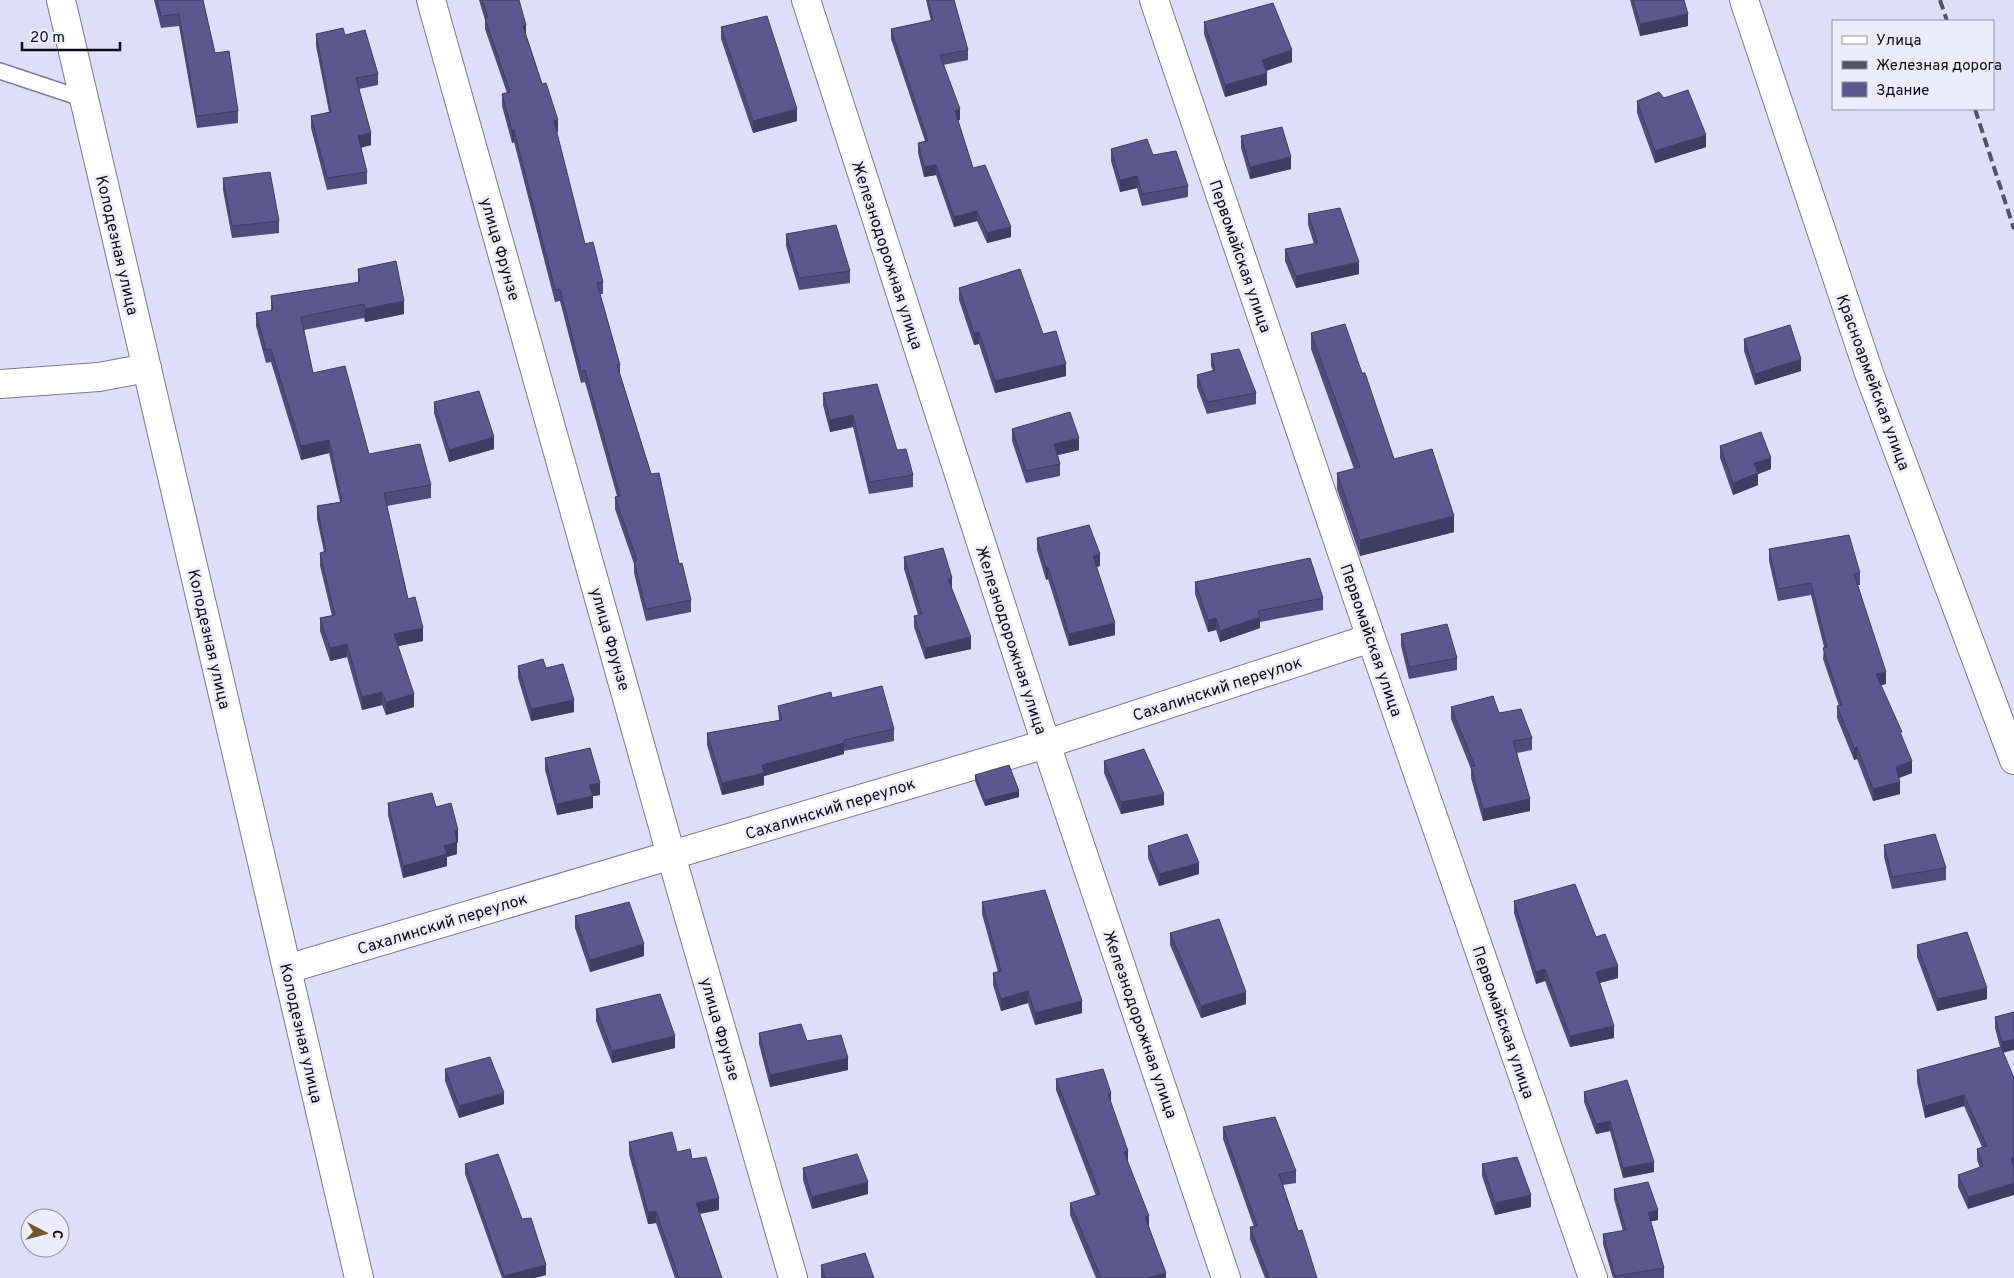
<svg xmlns="http://www.w3.org/2000/svg" width="2014" height="1278" viewBox="0 0 2014 1278" font-family="Overpass,sans-serif">
<rect width="100%" height="100%" fill="#dedefb"/>
<g fill="none" stroke-linecap="round" stroke-linejoin="round">
<defs>
<path id="lane" d="M 0,71 L 84,99"/>
<path id="street" d="M 431,0 L 671,855 L 793,1278
M 806,0 L 1046,744 L 1226,1278
M 1154,0 L 1371,638 L 1593,1278
M 1744,0 L 1870,376 L 2014,760
M 0,384 L 99,377 L 147,368
M 287,969 L 1046,744 L 1371,638"/>
<path id="secondary" d="M 61,0 L 359,1278"/>
</defs>
<use href="#lane" stroke="#7b7a94" stroke-width="18"/>
<use href="#street" stroke="#7b7a94" stroke-width="30"/>
<use href="#secondary" stroke="#7b7a94" stroke-width="30"/>
<use href="#lane" stroke="#fff" stroke-width="15"/>
<use href="#street" stroke="#fff" stroke-width="28"/>
<use href="#secondary" stroke="#fff" stroke-width="28"/>
<path stroke="#535363" stroke-width="4" stroke-dasharray="10 5" stroke-linecap="butt" d="M 1940,0 L 1947,21
M 1975,109 L 2014,229"/>
</g>
<path fill="#4f4b7b" d="M 154,0 L 203,0 L 215,53 L 238,111 L 238,123 L 197,128 L 179,26 L 161,28 Z
M 479,0 L 519,0 L 526,35 L 558,132 L 556,133 L 585,244 L 603,282 L 603,294 L 600,294 L 620,365 L 620,374 L 691,600 L 691,612 L 646,621 L 634,573 L 634,564 L 615,509 L 615,497 L 617,496 L 585,382 L 581,383 L 560,301 L 555,302 L 514,142 L 512,143 L 502,106 L 502,94 L 507,93 L 485,29 L 485,20 Z
M 926,0 L 954,0 L 968,50 L 968,60 L 943,65 L 960,120 L 958,120 L 973,168 L 1011,237 L 987,243 L 977,221 L 954,227 L 936,175 L 924,177 L 918,153 L 918,143 L 925,141 L 891,39 L 891,29 L 931,21 Z
M 1630,0 L 1684,0 L 1688,26 L 1640,36 Z
M 1204,22 L 1292,62 L 1266,71 L 1267,85 L 1225,97 L 1204,34 Z
M 721,27 L 797,121 L 753,133 L 721,39 Z
M 316,34 L 345,35 L 378,74 L 378,85 L 359,89 L 371,145 L 361,148 L 367,172 L 367,184 L 327,190 L 311,128 L 311,116 L 329,112 L 316,46 Z
M 1637,101 L 1706,147 L 1655,163 L 1637,113 Z
M 1241,136 L 1291,169 L 1250,179 L 1241,148 Z
M 1111,149 L 1153,155 L 1188,186 L 1188,197 L 1142,206 L 1137,188 L 1120,192 L 1111,161 Z
M 223,178 L 279,221 L 279,233 L 232,238 L 223,190 Z
M 1308,214 L 1359,274 L 1296,288 L 1285,261 L 1285,249 L 1314,244 L 1308,225 Z
M 786,234 L 850,271 L 850,283 L 799,290 L 786,246 Z
M 358,269 L 404,314 L 365,322 L 364,318 L 304,330 L 313,373 L 369,454 L 431,485 L 431,498 L 387,506 L 408,599 L 423,641 L 398,646 L 414,707 L 386,715 L 382,705 L 362,710 L 347,657 L 330,661 L 320,631 L 320,618 L 332,616 L 320,566 L 320,553 L 324,552 L 317,519 L 317,506 L 340,502 L 329,453 L 301,460 L 271,362 L 266,363 L 256,326 L 256,313 L 271,311 L 271,296 L 358,283 Z
M 959,288 L 1066,376 L 995,393 L 979,344 L 974,345 L 959,300 Z
M 1311,333 L 1362,373 L 1394,459 L 1454,532 L 1360,556 L 1337,489 L 1337,473 L 1354,469 L 1311,349 Z
M 1744,339 L 1801,371 L 1755,385 L 1744,351 Z
M 1211,354 L 1256,393 L 1256,404 L 1207,414 L 1197,387 L 1197,375 L 1213,371 L 1211,366 Z
M 823,393 L 897,450 L 913,475 L 913,487 L 869,494 L 853,427 L 830,432 L 823,405 Z
M 434,402 L 494,449 L 449,462 L 434,413 Z
M 1012,429 L 1079,450 L 1058,455 L 1060,464 L 1060,476 L 1026,483 L 1012,441 Z
M 1720,446 L 1771,469 L 1758,474 L 1758,485 L 1733,495 L 1720,458 Z
M 1037,538 L 1100,566 L 1096,567 L 1115,635 L 1069,646 L 1048,579 L 1046,580 L 1037,550 Z
M 1769,549 L 1860,573 L 1860,585 L 1858,585 L 1886,684 L 1881,685 L 1902,737 L 1912,773 L 1899,778 L 1900,794 L 1873,801 L 1857,759 L 1854,760 L 1837,718 L 1837,706 L 1839,706 L 1823,659 L 1824,647 L 1811,595 L 1778,601 L 1769,561 Z
M 904,557 L 952,589 L 971,649 L 925,659 L 914,627 L 914,616 L 918,615 L 904,569 Z
M 1195,582 L 1323,598 L 1323,610 L 1260,622 L 1260,628 L 1220,642 L 1216,630 L 1208,632 L 1195,594 Z
M 1401,634 L 1457,658 L 1457,670 L 1409,679 L 1401,646 Z
M 518,666 L 546,668 L 574,712 L 531,721 L 518,678 Z
M 832,698 L 894,729 L 894,741 L 844,751 L 844,754 L 764,776 L 764,785 L 722,795 L 707,745 L 707,733 L 779,720 L 778,706 Z
M 1451,707 L 1499,713 L 1532,738 L 1532,750 L 1517,753 L 1530,811 L 1483,821 L 1471,778 L 1471,769 L 1451,719 Z
M 545,758 L 600,795 L 593,796 L 593,808 L 557,815 L 545,770 Z
M 1104,761 L 1164,805 L 1121,814 L 1104,773 Z
M 975,775 L 1019,797 L 985,806 L 975,781 Z
M 388,803 L 436,807 L 458,842 L 457,843 L 457,854 L 447,857 L 447,866 L 403,878 L 388,815 Z
M 1884,845 L 1946,868 L 1946,880 L 1892,889 L 1884,857 Z
M 1148,846 L 1199,874 L 1159,886 L 1148,858 Z
M 1514,901 L 1596,937 L 1618,978 L 1599,983 L 1614,1038 L 1570,1047 L 1545,981 L 1536,984 L 1514,913 Z
M 982,902 L 1082,1013 L 1035,1025 L 1028,1003 L 1001,1011 L 993,985 L 993,973 L 998,972 L 982,914 Z
M 575,916 L 644,956 L 590,972 L 575,928 Z
M 1170,933 L 1246,1004 L 1201,1018 L 1170,945 Z
M 1917,945 L 1987,999 L 1937,1011 L 1917,957 Z
M 596,1009 L 675,1048 L 612,1063 L 596,1021 Z
M 2014,1012 L 2003,1053 L 2014,1078 L 1968,1209 L 1958,1187 L 1958,1175 L 1980,1168 L 1977,1160 L 1977,1149 L 1982,1147 L 1964,1106 L 1925,1118 L 1917,1082 L 1917,1070 L 2000,1047 L 1995,1028 L 1995,1017 Z
M 759,1033 L 807,1041 L 848,1070 L 770,1087 L 759,1044 Z
M 445,1069 L 504,1104 L 459,1118 L 445,1081 Z
M 1056,1079 L 1111,1104 L 1128,1162 L 1166,1278 L 1096,1278 L 1070,1215 L 1070,1203 L 1096,1196 L 1056,1090 Z
M 1584,1092 L 1654,1172 L 1623,1178 L 1610,1131 L 1596,1134 L 1584,1102 Z
M 1223,1127 L 1296,1171 L 1296,1183 L 1283,1185 L 1298,1231 L 1317,1278 L 1265,1278 L 1250,1239 L 1250,1227 L 1254,1227 L 1223,1139 Z
M 629,1142 L 677,1152 L 692,1159 L 719,1210 L 700,1214 L 722,1278 L 675,1278 L 656,1223 L 648,1224 L 629,1154 Z
M 465,1164 L 522,1219 L 546,1275 L 534,1278 L 502,1278 L 465,1174 Z
M 1482,1164 L 1531,1207 L 1495,1215 L 1482,1176 Z
M 803,1168 L 868,1194 L 812,1209 L 803,1180 Z
M 1614,1189 L 1658,1220 L 1651,1221 L 1664,1268 L 1664,1278 L 1613,1278 L 1603,1244 L 1603,1234 L 1623,1231 L 1614,1199 Z
M 821,1265 L 874,1278 L 821,1278 Z"/>
<path fill="#403d64" d="M 1688,14 L 1688,26 L 1640,36 L 1640,24 Z
M 526,25 L 526,37 L 523,26 Z
M 1292,50 L 1292,62 L 1262,72 L 1262,60 Z
M 1267,73 L 1267,85 L 1225,97 L 1225,85 Z
M 797,109 L 797,121 L 753,133 L 753,121 Z
M 960,109 L 960,120 L 955,121 L 955,111 Z
M 558,120 L 558,132 L 554,133 L 554,121 Z
M 514,130 L 514,142 L 512,143 L 512,131 Z
M 371,133 L 371,145 L 358,148 L 358,136 Z
M 1706,135 L 1706,147 L 1655,163 L 1655,151 Z
M 1291,157 L 1291,169 L 1250,179 L 1250,167 Z
M 936,165 L 936,175 L 924,177 L 924,167 Z
M 1137,176 L 1137,188 L 1120,192 L 1120,180 Z
M 977,211 L 977,221 L 954,227 L 954,217 Z
M 1011,227 L 1011,237 L 987,243 L 987,233 Z
M 1359,262 L 1359,274 L 1296,288 L 1296,276 Z
M 404,301 L 404,314 L 365,322 L 365,309 Z
M 979,332 L 979,344 L 974,345 L 974,333 Z
M 1801,359 L 1801,371 L 1755,385 L 1755,374 Z
M 1066,364 L 1066,376 L 995,393 L 995,381 Z
M 853,415 L 853,427 L 830,432 L 830,420 Z
M 494,437 L 494,449 L 449,462 L 449,450 Z
M 1079,438 L 1079,450 L 1054,456 L 1054,444 Z
M 329,440 L 329,453 L 301,460 L 301,446 Z
M 1771,458 L 1771,469 L 1758,474 L 1758,485 L 1733,495 L 1733,483 L 1754,463 Z
M 1454,516 L 1454,532 L 1360,556 L 1360,540 Z
M 1100,554 L 1100,566 L 1093,568 L 1093,556 Z
M 1048,567 L 1048,579 L 1046,580 L 1046,568 Z
M 952,578 L 952,589 L 948,579 Z
M 1260,617 L 1260,628 L 1220,642 L 1220,631 Z
M 1216,618 L 1216,630 L 1208,632 L 1208,620 Z
M 1115,623 L 1115,635 L 1069,646 L 1069,634 Z
M 423,628 L 423,641 L 394,647 L 394,634 Z
M 971,637 L 971,649 L 925,659 L 925,648 Z
M 347,644 L 347,657 L 330,661 L 330,648 Z
M 1886,672 L 1886,684 L 1876,686 L 1876,674 Z
M 382,692 L 382,705 L 362,710 L 362,697 Z
M 414,694 L 414,707 L 386,715 L 386,702 Z
M 574,700 L 574,712 L 531,721 L 531,709 Z
M 844,743 L 844,754 L 764,776 L 764,785 L 722,795 L 722,783 L 762,765 Z
M 1857,747 L 1857,759 L 1854,760 L 1854,748 Z
M 1912,761 L 1912,773 L 1896,779 L 1896,767 Z
M 1900,782 L 1900,794 L 1873,801 L 1873,789 Z
M 600,783 L 600,795 L 593,796 L 593,808 L 557,815 L 557,804 L 589,785 Z
M 1019,791 L 1019,797 L 985,806 L 985,800 Z
M 1164,794 L 1164,805 L 1121,814 L 1121,802 Z
M 1530,799 L 1530,811 L 1483,821 L 1483,809 Z
M 458,830 L 458,842 L 457,843 L 457,854 L 447,857 L 447,866 L 403,878 L 403,866 L 444,846 L 455,831 Z
M 1199,863 L 1199,874 L 1159,886 L 1159,874 Z
M 644,944 L 644,956 L 590,972 L 590,960 Z
M 1618,966 L 1618,978 L 1596,984 L 1596,972 Z
M 1545,969 L 1545,981 L 1536,984 L 1536,972 Z
M 1987,988 L 1987,999 L 1937,1011 L 1937,999 Z
M 1028,991 L 1028,1003 L 1001,1011 L 1001,999 Z
M 1246,992 L 1246,1004 L 1201,1018 L 1201,1006 Z
M 1082,1001 L 1082,1013 L 1035,1025 L 1035,1013 Z
M 1614,1026 L 1614,1038 L 1570,1047 L 1570,1036 Z
M 675,1036 L 675,1048 L 612,1063 L 612,1051 Z
M 2014,1039 L 2014,1050 L 2002,1053 L 2002,1042 Z
M 848,1058 L 848,1070 L 770,1087 L 770,1075 Z
M 504,1093 L 504,1104 L 459,1118 L 459,1106 Z
M 1111,1093 L 1111,1105 L 1108,1094 Z
M 1964,1095 L 1964,1106 L 1925,1118 L 1925,1106 Z
M 1610,1121 L 1610,1131 L 1596,1134 L 1596,1124 Z
M 1128,1151 L 1128,1162 L 1124,1152 Z
M 2011,1158 L 2014,1158 L 2014,1169 Z
M 1654,1162 L 1654,1172 L 1623,1178 L 1623,1168 Z
M 868,1182 L 868,1194 L 812,1209 L 812,1197 Z
M 2014,1183 L 2014,1195 L 1968,1209 L 1968,1197 Z
M 1531,1195 L 1531,1207 L 1495,1215 L 1495,1203 Z
M 719,1198 L 719,1210 L 696,1214 L 696,1203 Z
M 1658,1210 L 1658,1220 L 1648,1222 L 1648,1212 Z
M 656,1211 L 656,1223 L 648,1224 L 648,1212 Z
M 1149,1216 L 1149,1228 L 1145,1217 Z
M 546,1265 L 546,1275 L 534,1278 L 504,1278 L 504,1276 Z
M 1166,1273 L 1166,1278 L 1147,1278 Z"/>
<path fill="#5c578f" stroke="#403d64" d="M 157,0 L 203,0 L 215,53 L 229,51 L 238,111 L 197,116 L 179,14 L 161,16 Z
M 482,0 L 519,0 L 526,25 L 523,26 L 542,84 L 546,83 L 558,120 L 554,121 L 585,244 L 593,242 L 603,282 L 597,283 L 620,365 L 617,365 L 651,474 L 659,473 L 679,564 L 682,563 L 691,600 L 646,609 L 634,561 L 637,560 L 615,497 L 620,496 L 585,370 L 581,371 L 560,289 L 555,290 L 514,130 L 512,131 L 502,94 L 510,92 L 485,18 L 488,17 Z
M 928,0 L 954,0 L 968,50 L 940,55 L 960,109 L 955,111 L 973,168 L 985,165 L 1011,227 L 987,233 L 977,211 L 954,217 L 936,165 L 924,167 L 918,143 L 928,141 L 891,29 L 933,20 Z
M 1633,0 L 1684,0 L 1688,14 L 1640,24 Z
M 1273,3 L 1292,50 L 1262,60 L 1267,73 L 1225,85 L 1204,22 Z
M 767,16 L 797,109 L 753,121 L 721,27 Z
M 343,28 L 345,35 L 365,30 L 378,74 L 356,78 L 371,133 L 358,136 L 367,172 L 327,178 L 311,116 L 331,112 L 316,34 Z
M 1688,90 L 1706,135 L 1655,151 L 1637,101 L 1659,92 L 1664,98 Z
M 1282,127 L 1291,157 L 1250,167 L 1241,136 Z
M 1147,139 L 1153,155 L 1176,151 L 1188,186 L 1142,194 L 1137,176 L 1120,180 L 1111,149 Z
M 270,172 L 279,221 L 232,226 L 223,178 Z
M 1340,208 L 1359,262 L 1296,276 L 1285,249 L 1318,243 L 1308,214 Z
M 836,225 L 850,271 L 799,278 L 786,234 Z
M 396,261 L 404,301 L 365,309 L 364,304 L 301,317 L 313,373 L 345,366 L 369,454 L 420,444 L 431,485 L 384,493 L 408,599 L 415,597 L 423,628 L 394,634 L 414,694 L 386,702 L 382,692 L 362,697 L 347,644 L 330,648 L 320,618 L 335,615 L 320,553 L 326,551 L 317,506 L 342,502 L 329,440 L 301,446 L 271,349 L 266,350 L 256,313 L 273,310 L 271,296 L 360,282 L 358,269 Z
M 1020,269 L 1043,334 L 1056,331 L 1066,364 L 995,381 L 979,332 L 974,333 L 959,288 Z
M 1345,324 L 1362,373 L 1365,373 L 1394,459 L 1432,449 L 1454,516 L 1360,540 L 1337,473 L 1360,467 L 1311,333 Z
M 1790,325 L 1801,359 L 1755,374 L 1744,339 Z
M 1239,349 L 1256,393 L 1207,402 L 1197,375 L 1215,370 L 1211,354 Z
M 877,384 L 897,450 L 906,449 L 913,475 L 869,482 L 853,415 L 830,420 L 823,393 Z
M 479,391 L 494,437 L 449,450 L 434,402 Z
M 1070,412 L 1079,438 L 1054,444 L 1060,464 L 1026,471 L 1012,429 Z
M 1761,432 L 1771,458 L 1754,463 L 1758,473 L 1733,483 L 1720,446 Z
M 1089,525 L 1100,554 L 1093,556 L 1115,623 L 1069,634 L 1048,567 L 1046,568 L 1037,538 Z
M 1849,535 L 1860,573 L 1854,574 L 1886,672 L 1876,674 L 1902,732 L 1900,732 L 1912,761 L 1896,767 L 1900,782 L 1873,789 L 1857,747 L 1854,748 L 1837,706 L 1842,705 L 1823,648 L 1827,647 L 1811,583 L 1778,589 L 1769,549 Z
M 943,548 L 952,578 L 948,579 L 971,637 L 925,648 L 914,616 L 922,614 L 904,557 Z
M 1310,558 L 1323,598 L 1258,611 L 1260,617 L 1220,631 L 1216,618 L 1208,620 L 1195,582 Z
M 1447,624 L 1457,658 L 1409,667 L 1401,634 Z
M 543,659 L 546,668 L 563,664 L 574,700 L 531,709 L 518,666 Z
M 882,686 L 894,729 L 844,740 L 844,743 L 762,765 L 764,773 L 722,783 L 707,733 L 782,720 L 778,706 L 831,692 L 832,698 Z
M 1493,696 L 1499,713 L 1521,709 L 1532,738 L 1513,741 L 1530,799 L 1483,809 L 1471,766 L 1475,766 L 1451,707 Z
M 590,748 L 600,783 L 589,785 L 593,796 L 557,804 L 545,758 Z
M 1144,749 L 1164,794 L 1121,802 L 1104,761 Z
M 1009,765 L 1019,791 L 985,800 L 975,775 Z
M 432,793 L 436,807 L 451,803 L 458,830 L 455,831 L 457,842 L 444,846 L 447,854 L 403,866 L 388,803 Z
M 1187,834 L 1199,863 L 1159,874 L 1148,846 Z
M 1935,834 L 1946,868 L 1892,877 L 1884,845 Z
M 1575,884 L 1596,937 L 1605,934 L 1618,966 L 1596,972 L 1614,1026 L 1570,1036 L 1545,969 L 1536,972 L 1514,901 Z
M 1045,890 L 1082,1001 L 1035,1013 L 1028,991 L 1001,999 L 993,973 L 1001,971 L 982,902 Z
M 629,902 L 644,944 L 590,960 L 575,916 Z
M 1219,919 L 1246,992 L 1201,1006 L 1170,933 Z
M 1967,932 L 1987,988 L 1937,999 L 1917,945 Z
M 660,994 L 675,1036 L 612,1051 L 596,1009 Z
M 2014,1012 L 2014,1039 L 2002,1042 L 1995,1017 Z
M 801,1024 L 807,1041 L 841,1035 L 848,1058 L 770,1075 L 759,1033 Z
M 2001,1047 L 2014,1078 L 2014,1158 L 2011,1158 L 2014,1169 L 2014,1183 L 1968,1197 L 1958,1175 L 1983,1166 L 1977,1149 L 1987,1146 L 1964,1095 L 1925,1106 L 1917,1070 Z
M 490,1057 L 504,1093 L 459,1106 L 445,1069 Z
M 1103,1069 L 1111,1093 L 1108,1094 L 1128,1151 L 1124,1152 L 1149,1216 L 1145,1217 L 1166,1273 L 1147,1278 L 1101,1278 L 1070,1203 L 1100,1194 L 1056,1079 Z
M 1627,1080 L 1654,1162 L 1623,1168 L 1610,1121 L 1596,1124 L 1584,1092 Z
M 1275,1117 L 1296,1171 L 1279,1174 L 1298,1231 L 1302,1230 L 1317,1278 L 1269,1278 L 1250,1227 L 1257,1226 L 1223,1127 Z
M 672,1132 L 677,1152 L 690,1149 L 692,1159 L 706,1157 L 719,1198 L 696,1203 L 722,1278 L 679,1278 L 656,1211 L 648,1212 L 629,1142 Z
M 498,1154 L 522,1219 L 531,1218 L 546,1265 L 504,1276 L 465,1164 Z
M 857,1154 L 868,1182 L 812,1197 L 803,1168 Z
M 1517,1157 L 1531,1195 L 1495,1203 L 1482,1164 Z
M 1648,1182 L 1658,1210 L 1648,1212 L 1664,1268 L 1615,1276 L 1603,1234 L 1626,1230 L 1614,1189 Z
M 865,1253 L 874,1278 L 825,1278 L 821,1265 Z"/>
<g text-anchor="middle" stroke-width="5" stroke-linejoin="round" paint-order="stroke">
<g font-size="16" fill="#0c0c15" stroke="#ececfe">
<text transform="translate(118 245) rotate(77)" y="6">Колодезная улица</text>
<text transform="translate(501 249) rotate(74)" y="6">улица Фрунзе</text>
<text transform="translate(888 255) rotate(72)" y="6">Железнодорожная улица</text>
<text transform="translate(1241 256) rotate(71)" y="6">Первомайская улица</text>
<text transform="translate(1874 382) rotate(70)" y="6">Красноармейская улица</text>
<text transform="translate(210 639) rotate(77)" y="6">Колодезная улица</text>
<text transform="translate(611 639) rotate(74)" y="6">улица Фрунзе</text>
<text transform="translate(1012 640) rotate(72)" y="6">Железнодорожная улица</text>
<text transform="translate(1372 640) rotate(71)" y="6">Первомайская улица</text>
<text transform="translate(1217 688) rotate(-18)" y="6">Сахалинский переулок</text>
<text transform="translate(830 808) rotate(-17)" y="6">Сахалинский переулок</text>
<text transform="translate(442 923) rotate(-17)" y="6">Сахалинский переулок</text>
<text transform="translate(1504 1022) rotate(71)" y="6">Первомайская улица</text>
<text transform="translate(1141 1024) rotate(71)" y="6">Железнодорожная улица</text>
<text transform="translate(721 1029) rotate(74)" y="6">улица Фрунзе</text>
<text transform="translate(302 1033) rotate(77)" y="6">Колодезная улица</text>
</g>
</g>
<rect x="1832" y="20" width="162" height="90" fill="#ececfe" stroke="#9292a1"/>
<rect x="1842" y="36" width="25" height="8" fill="#ffffff" stroke="#9292a1"/>
<text x="1876" y="45" font-size="15" fill="#0c0c15">Улица</text>
<rect x="1842" y="61" width="25" height="8" fill="#535363" stroke="#9292a1"/>
<text x="1876" y="70" font-size="15" fill="#0c0c15">Железная дорога</text>
<rect x="1842" y="82" width="25" height="15" fill="#5c578f" stroke="#9292a1"/>
<text x="1876" y="95" font-size="15" fill="#0c0c15">Здание</text>
<g transform="translate(45 1233) rotate(96)"><circle r="24" fill="#ececfe" stroke="#9292a1"/>
<path d="M0-4L9 19L0 12L-9 19Z" fill="#73572a"/>
<text y="-8" font-size="14" font-weight="bold" text-anchor="middle" fill="#0c0c15">С</text>
</g>
<path d="M22 42v8h98v-8" fill="none" stroke="#0c0c15" stroke-width="2.5"/>
<text x="30" y="42" font-size="15" fill="#0c0c15" stroke="#ececfe" stroke-width="4" paint-order="stroke">20 m</text>
</svg>
